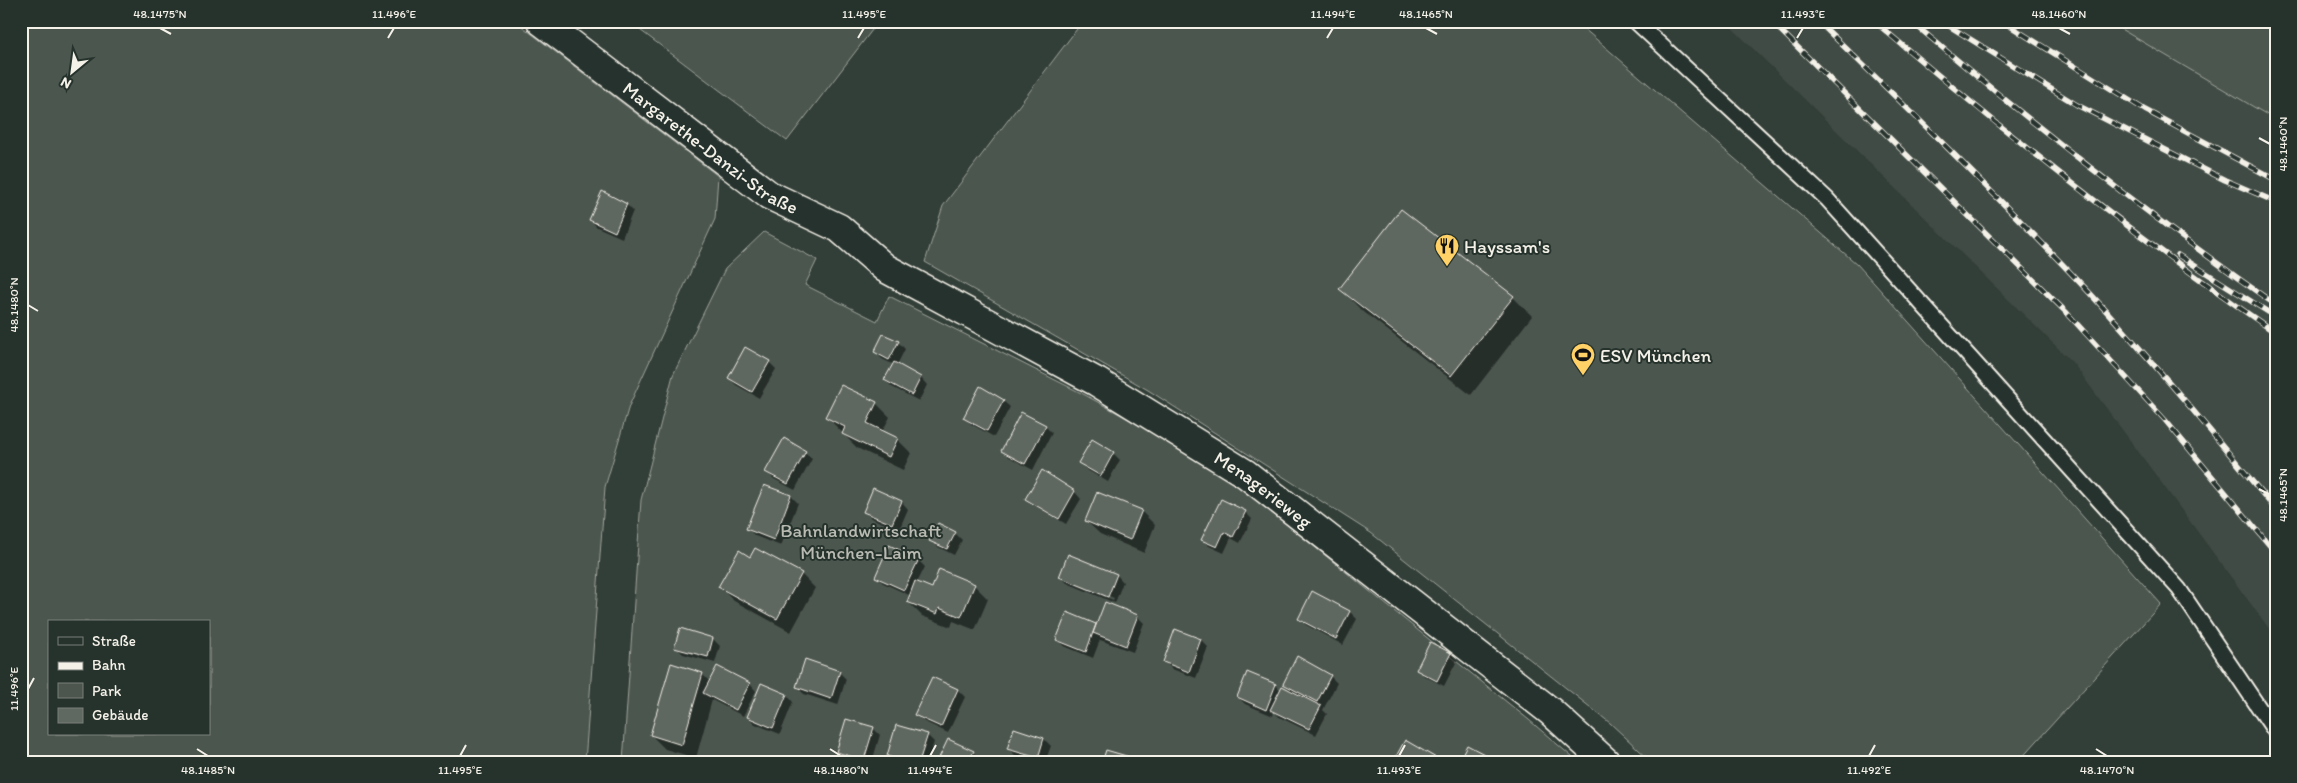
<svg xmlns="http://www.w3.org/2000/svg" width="2297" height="783" viewBox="0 0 2297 783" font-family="Itim,sans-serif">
<rect width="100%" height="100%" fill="#323e38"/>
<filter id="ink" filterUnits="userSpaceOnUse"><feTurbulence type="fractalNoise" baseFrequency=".02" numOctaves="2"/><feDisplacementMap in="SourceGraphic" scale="10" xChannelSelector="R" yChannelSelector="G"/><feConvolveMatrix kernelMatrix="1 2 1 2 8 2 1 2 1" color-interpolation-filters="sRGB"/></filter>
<g filter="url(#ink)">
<path fill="#404b44" d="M 1725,21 L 2276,21 L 2276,638 L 2073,363 Z"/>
<path fill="#4c564f" stroke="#a0a49c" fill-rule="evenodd" d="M 21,21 L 515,21 L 718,176 L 715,219 L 629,406 L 605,487 L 585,762 L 21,762 ZM 49,622 L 209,622 L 209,734 L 49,734 Z
M 628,21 L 879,21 L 787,141 Z
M 1083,21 L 1575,21 L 1857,264 L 2161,604 L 2018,762 L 1652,762 L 1610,723 L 1371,533 L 1148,390 L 925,262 L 943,206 Z
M 2107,21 L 2276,21 L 2276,120 Z
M 764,232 L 817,260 L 805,285 L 877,321 L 889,296 L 1085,395 L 1217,468 L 1529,720 L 1578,762 L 623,762 L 641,500 L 673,375 L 725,269 Z"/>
<path fill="#0007" fill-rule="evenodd" d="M 627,205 L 633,211 L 622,238 L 597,227 L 590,220 Z
M 1341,289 L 1513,297 L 1532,316 L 1471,395 L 1360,309 Z
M 898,342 L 905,349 L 897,365 L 921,378 L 927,385 L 919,401 L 892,387 L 885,380 L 894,365 L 882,359 L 876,352 Z
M 769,362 L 776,369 L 759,398 L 736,385 L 729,378 Z
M 1003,401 L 1010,407 L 994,437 L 971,424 L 964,417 Z
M 876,403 L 890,417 L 882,432 L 897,439 L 911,453 L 903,470 L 857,448 L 827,417 Z
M 1045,426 L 1052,433 L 1033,470 L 1009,457 L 1002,450 Z
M 805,452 L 812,459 L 795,490 L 774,479 L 767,472 Z
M 1113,453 L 1120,460 L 1108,482 L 1087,470 L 1080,463 Z
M 1042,472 L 1075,492 L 1081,499 L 1066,524 L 1034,505 L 1027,498 Z
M 764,486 L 791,496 L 798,503 L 781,546 L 755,536 L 748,529 Z
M 874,490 L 902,502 L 908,509 L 899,530 L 871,518 L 864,511 Z
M 1141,511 L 1155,525 L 1144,553 L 1100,534 L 1086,521 Z
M 1245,512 L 1252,519 L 1240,543 L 1231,538 L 1224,553 L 1209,546 L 1202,539 Z
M 955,533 L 962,540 L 954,555 L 938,547 L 931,540 Z
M 755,550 L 801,574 L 815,588 L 791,632 L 734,601 L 720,587 L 751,558 Z
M 918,560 L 925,567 L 917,583 L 932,589 L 974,585 L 988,599 L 975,630 L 953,621 L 951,627 L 922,616 L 908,602 L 911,596 L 883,583 L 876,576 Z
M 1117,575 L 1123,582 L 1115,603 L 1067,583 L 1060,576 ZM 1067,579 L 1114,598 L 1113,600 L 1067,581 Z
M 1312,593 L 1350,612 L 1357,619 L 1343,645 L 1306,625 L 1299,618 Z
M 1068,613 L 1097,625 L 1137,616 L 1144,623 L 1133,652 L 1100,640 L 1093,658 L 1064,646 L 1057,639 Z
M 1176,631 L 1201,640 L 1208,647 L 1196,678 L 1172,669 L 1165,662 Z
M 713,639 L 720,646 L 715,663 L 683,654 L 676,647 Z
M 1430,644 L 1451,654 L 1457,661 L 1444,686 L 1424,676 L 1418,669 Z
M 1298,658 L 1330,676 L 1337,683 L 1323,710 L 1327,714 L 1316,735 L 1279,717 L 1274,712 L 1273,716 L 1245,704 L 1238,697 L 1248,674 L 1276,685 L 1281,691 L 1292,692 L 1284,684 Z
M 718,668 L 750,684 L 756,691 L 743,716 L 712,700 L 696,758 L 665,749 L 651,735 L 702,674 L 710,682 Z
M 839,672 L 846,679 L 838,705 L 804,694 L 797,687 Z
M 932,678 L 958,690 L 965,697 L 948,733 L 923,721 L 916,715 Z
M 762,685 L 787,695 L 793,702 L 780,734 L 755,724 L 748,717 Z
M 873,728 L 880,735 L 872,762 L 855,762 L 844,759 L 837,752 Z
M 927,735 L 934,742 L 928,762 L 894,762 L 888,755 Z
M 1044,739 L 1051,746 L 1045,762 L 1037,762 L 1015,755 L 1008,748 Z
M 973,752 L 980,759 L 978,762 L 938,762 Z
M 1487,757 L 1491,762 L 1459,762 Z"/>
<path fill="#5f6861" stroke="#f4f1e8" d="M 602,191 L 627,204 L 615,232 L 589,220 Z
M 1401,209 L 1514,296 L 1451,376 L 1339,289 Z
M 883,334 L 899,341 L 889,360 L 874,352 Z
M 745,347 L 770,361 L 752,392 L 728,378 Z
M 894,362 L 921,377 L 912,395 L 884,380 Z
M 841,385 L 877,402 L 867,423 L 898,438 L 889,457 L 842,434 L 845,427 L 825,417 Z
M 980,386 L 1004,400 L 987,431 L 963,418 Z
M 1021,412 L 1046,425 L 1025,464 L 1001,451 Z
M 784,438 L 806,451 L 788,484 L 765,472 Z
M 1092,439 L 1114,452 L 1101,476 L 1078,463 Z
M 1042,470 L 1075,491 L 1059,519 L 1025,499 Z
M 764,485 L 791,495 L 774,540 L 746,529 Z
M 873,488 L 902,501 L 892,524 L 863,512 Z
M 1097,492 L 1142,510 L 1130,540 L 1085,521 Z
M 1221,499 L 1246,511 L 1233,537 L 1224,532 L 1217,547 L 1201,540 Z
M 938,523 L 956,532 L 947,549 L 929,541 Z
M 889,545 L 919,559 L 904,590 L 875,577 Z
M 755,548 L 802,573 L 777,619 L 718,587 L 739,550 L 750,557 Z
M 1068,554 L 1117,574 L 1108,597 L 1059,577 Z
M 939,569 L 975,584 L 961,617 L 939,608 L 937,614 L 907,602 L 915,581 L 932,588 Z
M 1312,591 L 1350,611 L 1336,639 L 1298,619 Z
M 1105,602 L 1138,615 L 1126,646 L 1093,633 Z
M 1067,612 L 1096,624 L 1086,652 L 1056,640 Z
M 680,628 L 713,638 L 708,657 L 674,648 Z
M 1175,629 L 1201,639 L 1189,672 L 1163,662 Z
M 1430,642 L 1451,653 L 1437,681 L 1416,670 Z
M 1297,656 L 1331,675 L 1317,702 L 1283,684 Z
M 805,659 L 840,671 L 831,699 L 796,687 Z
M 671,663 L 703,673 L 682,745 L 650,735 Z
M 717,666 L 750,683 L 736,710 L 703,693 Z
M 1247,672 L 1276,684 L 1266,710 L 1237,697 Z
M 932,677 L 958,689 L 941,727 L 914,715 Z
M 761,683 L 787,694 L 773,728 L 747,717 Z
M 1282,686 L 1321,706 L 1309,729 L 1270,710 Z
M 846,719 L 874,727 L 864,760 L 836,752 Z
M 896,725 L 928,734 L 919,762 L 906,762 L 887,756 Z
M 1014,728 L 1044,738 L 1038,758 L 1007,749 Z
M 948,739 L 974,751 L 968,762 L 937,762 Z
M 1405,740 L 1443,762 L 1393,762 Z
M 1467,745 L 1488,756 L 1485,762 L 1458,762 Z
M 1106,750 L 1140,760 L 1140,762 L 1102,762 Z"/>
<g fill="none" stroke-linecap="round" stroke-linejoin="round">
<defs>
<path id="lane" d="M 1635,21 L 1827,199 L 2179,589 L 2276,733"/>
<g id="street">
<path id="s1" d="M 541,21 L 769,195 L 839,228 L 885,268 L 1097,382 L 1246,474 L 1550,711 L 1606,762"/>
</g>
</defs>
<use href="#lane" stroke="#f4f1e8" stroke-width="18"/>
<use href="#street" stroke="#f4f1e8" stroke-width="31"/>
<use href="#lane" stroke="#26332d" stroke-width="14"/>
<use href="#street" stroke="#26332d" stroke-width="28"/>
<defs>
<path id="rail" d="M 1771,21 L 2067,313 L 2165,420 L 2276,553
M 1818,21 C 1908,109 1999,197 2086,289 C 2152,360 2214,435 2276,510
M 1874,21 C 2003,131 2136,237 2276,333
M 1911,21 C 2028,121 2150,217 2276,305
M 1941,21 L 2077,105 L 2225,180 L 2276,202
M 2002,21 L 2145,110 L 2276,180
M 2178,255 L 2276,317"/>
</defs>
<use href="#rail" stroke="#f4f1e8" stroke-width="5.5"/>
<use href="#rail" stroke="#26332d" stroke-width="4" stroke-dasharray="11" stroke-linecap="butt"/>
</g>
</g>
<path fill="none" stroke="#f4f1e8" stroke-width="2" d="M 160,28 L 171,34M 1426,28 L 1437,34M 2059,28 L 2070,34M 388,38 L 394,28M 858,38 L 864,28M 1327,38 L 1333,28M 1797,38 L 1803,28M 2259,138 L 2270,144M 28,305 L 38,311M 2259,489 L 2270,495M 28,689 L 34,678M 197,749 L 208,756M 830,749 L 841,756M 2096,749 L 2107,756M 460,756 L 466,745M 930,756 L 936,745M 1399,756 L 1405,745M 1869,756 L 1875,745"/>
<defs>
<symbol id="restaurant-pin" viewBox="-11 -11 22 30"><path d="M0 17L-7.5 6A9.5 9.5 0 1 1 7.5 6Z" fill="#ffd166" stroke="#26332d"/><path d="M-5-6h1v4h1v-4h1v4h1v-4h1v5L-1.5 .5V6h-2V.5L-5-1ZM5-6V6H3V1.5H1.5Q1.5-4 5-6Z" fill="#111"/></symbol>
<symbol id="stadium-pin" viewBox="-11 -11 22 30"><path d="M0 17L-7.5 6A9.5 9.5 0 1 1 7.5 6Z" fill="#ffd166" stroke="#26332d"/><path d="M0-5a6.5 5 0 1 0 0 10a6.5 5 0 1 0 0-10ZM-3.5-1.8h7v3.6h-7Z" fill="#111"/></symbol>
</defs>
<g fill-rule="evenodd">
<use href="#restaurant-pin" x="1433" y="232" width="28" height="38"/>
<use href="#stadium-pin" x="1569" y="341" width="28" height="38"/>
</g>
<g text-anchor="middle" stroke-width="4" stroke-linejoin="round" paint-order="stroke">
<g font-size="19" fill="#f4f1e8" stroke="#26332d">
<text dy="7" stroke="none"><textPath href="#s1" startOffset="212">Margarethe-Danzi-Straße</textPath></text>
<text dy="7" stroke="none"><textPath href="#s1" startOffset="864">Menagerieweg</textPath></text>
</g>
<g font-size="19" fill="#f4f1e8" stroke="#26332d" text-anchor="start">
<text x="1464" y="253">Hayssam's</text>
<text x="1600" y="362">ESV München</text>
</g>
<g font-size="19" fill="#b9bbb2" stroke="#26332d">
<text x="861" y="537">Bahnlandwirtschaft<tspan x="861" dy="22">München-Laim</tspan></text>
</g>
</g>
<rect width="2297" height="783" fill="none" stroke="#26332d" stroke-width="55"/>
<rect x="48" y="620" width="162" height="115" fill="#26332d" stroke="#787f78"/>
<rect x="58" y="637" width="25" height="8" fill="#26332d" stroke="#787f78"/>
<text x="92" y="646" font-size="15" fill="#f4f1e8">Straße</text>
<rect x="58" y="662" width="25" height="8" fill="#f4f1e8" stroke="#787f78"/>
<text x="92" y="670" font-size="15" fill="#f4f1e8">Bahn</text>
<rect x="58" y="683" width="25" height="15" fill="#4c564f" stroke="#787f78"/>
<text x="92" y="696" font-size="15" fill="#f4f1e8">Park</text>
<rect x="58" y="708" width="25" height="15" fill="#5f6861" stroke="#787f78"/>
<text x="92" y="720" font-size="15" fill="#f4f1e8">Gebäude</text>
<g transform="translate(72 72) rotate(209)" stroke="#26332d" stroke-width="4" paint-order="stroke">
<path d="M0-4L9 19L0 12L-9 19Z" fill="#f4f1e8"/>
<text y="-8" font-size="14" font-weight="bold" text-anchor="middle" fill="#f4f1e8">N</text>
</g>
<rect x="28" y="28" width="2242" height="728" fill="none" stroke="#f4f1e8" stroke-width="2"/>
<g font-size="12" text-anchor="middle" fill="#f4f1e8">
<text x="160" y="18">48.1475°N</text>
<text x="394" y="18">11.496°E</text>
<text x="864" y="18">11.495°E</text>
<text x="1333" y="18">11.494°E</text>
<text x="1426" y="18">48.1465°N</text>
<text x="1803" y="18">11.493°E</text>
<text x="2059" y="18">48.1460°N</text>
<text transform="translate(2283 144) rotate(-90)" y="4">48.1460°N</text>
<text transform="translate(14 305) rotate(-90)" y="4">48.1480°N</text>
<text transform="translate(2283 495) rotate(-90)" y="4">48.1465°N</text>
<text transform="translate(14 689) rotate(-90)" y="4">11.496°E</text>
<text x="208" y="774">48.1485°N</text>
<text x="460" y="774">11.495°E</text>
<text x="841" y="774">48.1480°N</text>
<text x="930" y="774">11.494°E</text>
<text x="1399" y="774">11.493°E</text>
<text x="1869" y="774">11.492°E</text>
<text x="2107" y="774">48.1470°N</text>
</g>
</svg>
